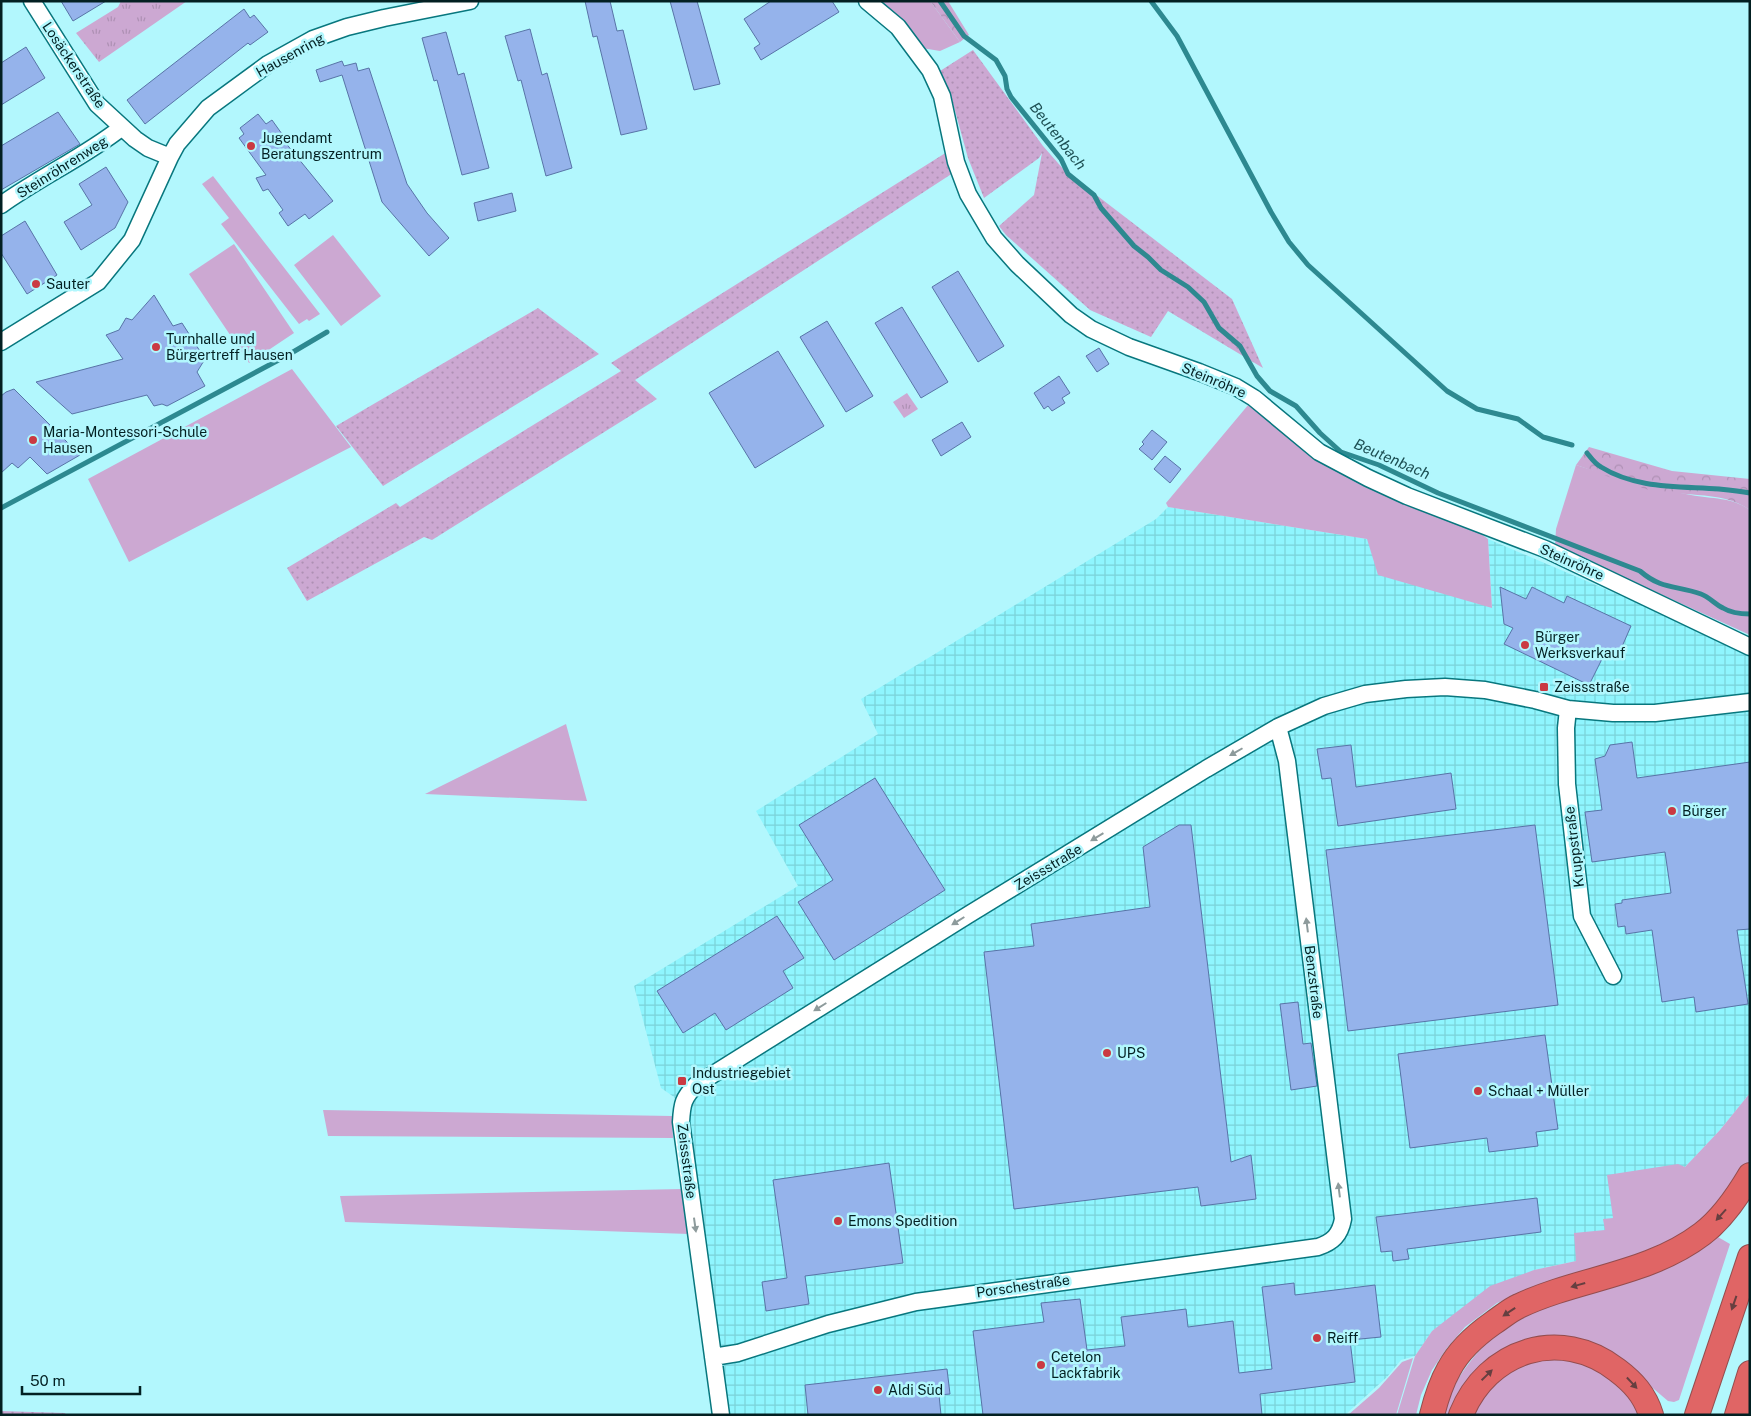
<svg xmlns="http://www.w3.org/2000/svg" width="1751" height="1416" viewBox="0 0 1751 1416" font-family="'Public Sans',sans-serif">
<defs>
<pattern id="industrial-grid" width="8" height="8" patternUnits="userSpaceOnUse" patternTransform="scale(1.25)"><rect width="8" height="8" fill="#8ff5fe"/><path d="M0 4h8M4 0v8" fill="none" stroke="#7ad2d9"/></pattern>
<pattern id="forest-crowns" width="20" height="18" patternUnits="userSpaceOnUse" patternTransform="scale(1.25)"><rect width="20" height="18" fill="#cca8d2"/><path d="M2 6a3 3 0 1 1 6 0M12 15a3 3 0 1 1 6 0" fill="none" stroke="#ae90b4"/></pattern>
<pattern id="park-tufts" width="24" height="20" patternUnits="userSpaceOnUse" patternTransform="scale(1.25)"><rect width="24" height="20" fill="#cca8d2"/><path d="M3 7l-1-3M5 7V3M7 7l1-3M15 17l-1-3M17 17v-4M19 17l1-3" fill="none" stroke="#ae90b4"/></pattern>
<pattern id="garden-dots" width="8" height="8" patternUnits="userSpaceOnUse" patternTransform="scale(1.25)"><rect width="8" height="8" fill="#cca8d2"/><path d="M2 2h.1M6 6h.1" fill="none" stroke="#ae90b4" stroke-width="1.8" stroke-linecap="round"/></pattern>
</defs>
<rect width="100%" height="100%" fill="#b2f7fd"/>
<path fill="url(#industrial-grid)" d="M 1168,507 L 1367,539 L 1492,607 L 1488,539 L 1624,597 L 1719,632 L 1750,647 L 1750,1093 L 1720,1130 L 1685,1167 L 1613,1218 L 1605,1230 L 1576,1261 L 1534,1270 L 1432,1331 L 1415,1356 L 1401,1360 L 1387,1377 L 1345,1415 L 728,1415 L 692,1138 L 674,1097 L 661,1088 L 634,986 L 798,886 L 756,811 L 878,734 L 861,699 L 1156,519 Z"/>
<path fill="#cca8d2" d="M 879,1 L 930,1 L 960,42 L 940,51 L 922,48 Z
M 213,176 L 320,314 L 309,321 L 307,319 L 299,324 L 221,224 L 229,218 L 202,184 Z
M 333,235 L 381,296 L 341,326 L 294,265 Z
M 234,244 L 294,333 L 249,363 L 189,274 Z
M 292,369 L 351,447 L 129,562 L 88,479 Z
M 1254,398 L 1317,456 L 1476,530 L 1488,539 L 1492,608 L 1378,575 L 1367,539 L 1168,507 L 1166,503 Z
M 1576,465 C 1614,477 1653,488 1691,495 C 1712,499 1732,497 1750,510 L 1750,635 L 1555,546 L 1556,529 Z
M 566,724 L 587,801 L 425,794 Z
M 1750,1093 L 1750,1165 L 1716,1210 L 1657,1252 L 1519,1294 L 1497,1303 L 1465,1327 L 1447,1348 L 1432,1370 L 1421,1395 L 1416,1415 L 1397,1415 L 1415,1356 L 1432,1331 L 1490,1286 L 1534,1270 L 1576,1261 L 1574,1233 L 1605,1230 L 1603,1219 L 1613,1218 L 1607,1175 L 1678,1164 L 1685,1167 L 1720,1130 Z
M 323,1110 L 672,1116 L 673,1138 L 328,1136 Z
M 683,1189 L 689,1234 L 345,1222 L 340,1196 Z
M 1711,1233 L 1730,1244 L 1679,1400 L 1674,1402 L 1668,1401 L 1621,1361 L 1543,1340 L 1453,1415 L 1444,1415 C 1452,1377 1481,1345 1511,1322 Z
M 1563,1357 L 1616,1377 L 1642,1415 L 1470,1415 C 1485,1394 1499,1372 1524,1363 C 1536,1359 1551,1359 1563,1357 Z
M 1413,1358 L 1396,1415 L 1348,1415 L 1379,1388 L 1402,1362 Z"/>
<path fill="url(#forest-crowns)" d="M 930,1 L 948,1 L 969,35 L 960,42 Z
M 1589,447 L 1672,471 L 1750,479 L 1750,510 C 1721,489 1675,498 1642,488 C 1620,482 1598,472 1576,465 Z"/>
<path fill="url(#park-tufts)" d="M 121,1 L 187,1 L 99,62 L 76,33 L 118,7 Z
M 907,393 L 918,409 L 904,418 L 893,402 Z"/>
<path fill="url(#garden-dots)" d="M 973,50 L 1043,146 L 1065,171 L 1232,299 L 1263,368 L 1168,311 L 1151,337 L 1090,310 L 1006,235 L 999,226 L 1034,195 L 1042,153 L 1039,158 L 984,198 L 968,158 L 951,96 L 940,71 Z
M 947,152 L 953,173 L 635,380 L 657,399 L 432,540 L 424,537 L 307,601 L 287,568 L 396,503 L 400,507 L 621,371 L 611,363 Z
M 538,308 L 599,354 L 383,486 L 336,426 Z
M 1,1411 L 65,1413 L 66,1415 L 1,1415 Z"/>
<g fill="none" stroke-linecap="round" stroke-linejoin="round">
<path stroke="#2d8990" stroke-width="5" d="M 940,1 L 964,36 L 996,60 L 1005,76 L 1007,89 L 1011,97 L 1061,159 L 1068,174 L 1094,195 L 1101,208 L 1134,246 L 1148,257 L 1161,270 L 1188,287 L 1204,302 L 1219,328 L 1240,346 L 1257,376 L 1270,391 L 1296,406 L 1320,433 L 1341,452 L 1379,465 L 1438,493 L 1640,571 C 1662,590 1676,585 1701,594 C 1709,597 1715,604 1723,608 C 1731,613 1741,614 1750,614
M 1151,1 L 1177,36 L 1271,212 L 1289,242 L 1308,265 L 1447,391 L 1477,409 L 1518,419 L 1543,437 L 1572,445
M 1587,453 C 1591,458 1595,464 1601,467 C 1636,489 1679,486 1719,489 C 1729,490 1739,491 1750,493
M 1,508 L 288,355 L 327,332"/>
</g>
<path fill="#95b3eb" stroke="#5874a7" d="M 61,1 L 106,1 L 73,21 Z
M 585,1 L 610,1 L 617,31 L 623,30 L 647,129 L 621,135 L 597,36 L 593,37 Z
M 670,1 L 697,1 L 720,84 L 694,90 Z
M 771,1 L 832,1 L 839,12 L 761,60 L 754,48 L 760,44 L 744,19 Z
M 244,9 L 250,18 L 254,15 L 268,32 L 250,45 L 248,43 L 145,124 L 127,100 Z
M 530,29 L 542,75 L 547,73 L 572,168 L 546,176 L 521,80 L 518,81 L 505,36 Z
M 446,32 L 458,75 L 464,73 L 489,168 L 462,175 L 437,80 L 434,81 L 422,38 Z
M 26,47 L 45,78 L 1,105 L 1,63 Z
M 342,61 L 344,66 L 356,63 L 358,71 L 369,68 L 407,184 L 427,213 L 449,238 L 429,256 L 382,202 L 342,75 L 320,82 L 316,70 Z
M 58,112 L 80,144 L 1,190 L 1,146 Z
M 258,114 L 266,124 L 272,120 L 282,134 L 280,136 L 333,201 L 309,219 L 305,214 L 288,226 L 279,213 L 283,210 L 268,189 L 263,191 L 256,178 L 266,175 L 239,138 L 244,134 L 240,128 Z
M 106,167 L 128,202 L 115,228 L 81,250 L 64,222 L 92,205 L 79,184 Z
M 512,193 L 516,211 L 478,221 L 474,203 Z
M 25,221 L 57,275 L 27,294 L 1,253 L 1,236 Z
M 958,271 L 1004,346 L 978,362 L 932,287 Z
M 154,295 L 173,326 L 182,323 L 205,359 L 197,372 L 205,386 L 167,406 L 162,404 L 154,406 L 147,395 L 72,414 L 36,382 L 123,359 L 106,335 L 119,330 L 126,318 L 132,320 Z
M 902,307 L 948,382 L 921,398 L 875,323 Z
M 827,321 L 873,396 L 846,412 L 800,337 Z
M 1099,348 L 1109,364 L 1097,372 L 1086,356 Z
M 778,351 L 824,426 L 755,468 L 709,393 Z
M 1059,376 L 1070,393 L 1062,398 L 1065,403 L 1052,411 L 1048,406 L 1044,409 L 1034,393 Z
M 14,389 L 80,455 L 47,474 L 30,457 L 18,468 L 12,463 L 1,473 L 1,396 L 6,392 Z
M 962,422 L 971,437 L 941,456 L 932,440 Z
M 1152,430 L 1167,442 L 1152,460 L 1139,449 L 1144,444 L 1142,442 Z
M 1165,456 L 1181,469 L 1170,483 L 1154,469 Z
M 1500,587 L 1526,599 L 1532,587 L 1564,603 L 1567,596 L 1631,626 L 1617,658 L 1605,653 L 1589,685 L 1504,644 L 1513,628 L 1504,624 Z
M 1632,742 L 1637,778 L 1750,762 L 1750,929 L 1737,930 L 1748,1004 L 1696,1012 L 1694,997 L 1662,1002 L 1652,930 L 1626,934 L 1625,926 L 1618,927 L 1615,904 L 1622,903 L 1622,900 L 1671,893 L 1665,852 L 1592,862 L 1585,812 L 1602,810 L 1595,759 L 1605,756 L 1610,745 Z
M 1351,745 L 1356,787 L 1451,773 L 1456,809 L 1338,826 L 1331,778 L 1322,779 L 1317,749 Z
M 875,778 L 945,890 L 834,960 L 798,902 L 833,880 L 799,825 Z
M 1179,825 L 1191,825 L 1231,1162 L 1251,1155 L 1256,1199 L 1201,1206 L 1198,1187 L 1014,1209 L 984,952 L 1034,946 L 1031,924 L 1150,907 L 1143,847 Z
M 1535,825 L 1558,1005 L 1348,1031 L 1326,850 Z
M 777,916 L 804,958 L 783,971 L 793,988 L 726,1030 L 715,1013 L 683,1033 L 657,991 Z
M 1298,1002 L 1303,1044 L 1311,1043 L 1317,1086 L 1291,1090 L 1280,1004 Z
M 1545,1035 L 1558,1129 L 1536,1132 L 1538,1146 L 1489,1152 L 1487,1138 L 1410,1148 L 1398,1054 Z
M 889,1163 L 903,1263 L 805,1276 L 809,1304 L 766,1311 L 762,1282 L 787,1278 L 773,1180 Z
M 1537,1198 L 1541,1232 L 1407,1249 L 1409,1259 L 1393,1261 L 1392,1251 L 1381,1252 L 1376,1217 Z
M 1294,1283 L 1295,1295 L 1375,1285 L 1381,1337 L 1350,1340 L 1355,1382 L 1260,1394 L 1262,1415 L 983,1415 L 973,1331 L 1044,1322 L 1041,1303 L 1080,1299 L 1087,1350 L 1125,1346 L 1121,1317 L 1186,1309 L 1188,1327 L 1233,1321 L 1239,1373 L 1272,1369 L 1262,1287 Z
M 947,1369 L 950,1394 L 939,1395 L 941,1415 L 808,1415 L 805,1385 Z"/>
<g fill="none" stroke-linecap="round" stroke-linejoin="round">
<defs>
<path id="minor" d="M 32,1 L 97,104 L 135,139 L 148,148 L 170,157
M 867,1 L 898,27 L 930,70 L 942,96 L 956,162 L 968,194 L 994,238 L 1017,264 L 1071,315 L 1091,329 L 1129,347 L 1199,372 L 1236,387 L 1254,398 L 1319,452 L 1368,478 L 1407,496 L 1545,549 L 1750,647
M 1,205 C 40,177 84,157 121,128
M 1,342 L 98,282 L 132,240 L 170,157 L 177,144 L 208,108 L 268,64 L 313,39 L 347,27 L 384,18 L 470,1
M 1568,709 L 1566,728 L 1567,784 L 1582,916 L 1613,976
M 713,1357 L 738,1353 L 828,1324 L 916,1302 L 1318,1247 C 1333,1242 1340,1235 1343,1219 L 1287,761 L 1278,727
M 721,1415 L 681,1122 C 682,1104 683,1098 696,1085 L 968,915 L 1206,769 L 1278,727 L 1324,706 L 1365,694 L 1406,689 L 1445,687 L 1485,690 L 1535,700 L 1568,709 L 1613,713 L 1655,713 L 1750,702"/>
<path id="highway" d="M 1432,1415 C 1436,1399 1441,1383 1449,1369 C 1459,1350 1476,1335 1493,1323 C 1502,1317 1510,1310 1519,1306 C 1578,1278 1648,1275 1702,1234 C 1722,1219 1737,1197 1750,1175
M 1461,1415 C 1487,1350 1560,1326 1617,1370 C 1633,1382 1645,1395 1651,1415
M 1697,1415 L 1750,1257
M 1737,1415 L 1750,1373"/>
</defs>
<use href="#minor" stroke="#08777e" stroke-width="19"/>
<use href="#highway" stroke="#934d4e" stroke-width="26"/>
<use href="#minor" stroke="#fff" stroke-width="16"/>
<use href="#highway" stroke="#e06565" stroke-width="24"/>
</g>
<defs><path id="oneway-solid" d="M-6-.8H1V-3.2L6.5 0L1 3.2V.8H-6Z" transform="scale(1.25)"/></defs>
<g fill="#8e9b9c">
<use href="#oneway-solid" transform="translate(1236 752) rotate(150)"/>
<use href="#oneway-solid" transform="translate(1097 837) rotate(149)"/>
<use href="#oneway-solid" transform="translate(958 921) rotate(148)"/>
<use href="#oneway-solid" transform="translate(1307 925) rotate(-97)"/>
<use href="#oneway-solid" transform="translate(820 1007) rotate(148)"/>
<use href="#oneway-solid" transform="translate(1339 1190) rotate(-97)"/>
<use href="#oneway-solid" transform="translate(695 1225) rotate(82)"/>
</g>
<g fill="#663f40">
<use href="#oneway-solid" transform="translate(1721 1215) rotate(132)"/>
<use href="#oneway-solid" transform="translate(1578 1285) rotate(164)"/>
<use href="#oneway-solid" transform="translate(1734 1303) rotate(109)"/>
<use href="#oneway-solid" transform="translate(1509 1312) rotate(146)"/>
<use href="#oneway-solid" transform="translate(1487 1375) rotate(-44)"/>
<use href="#oneway-solid" transform="translate(1632 1383) rotate(47)"/>
</g>
<g fill="#ca3a42" stroke="#b2f7fd" stroke-width="2">
<circle cx="251" cy="146" r="5"/>
<circle cx="36" cy="284" r="5"/>
<circle cx="156" cy="347" r="5"/>
<circle cx="33" cy="440" r="5"/>
<circle cx="1525" cy="645" r="5"/>
<rect x="1539" y="682" width="10" height="10" rx="2.5"/>
<circle cx="1672" cy="811" r="5"/>
<circle cx="1107" cy="1053" r="5"/>
<rect x="677" y="1076" width="10" height="10" rx="2.5"/>
<circle cx="1478" cy="1091" r="5"/>
<circle cx="838" cy="1221" r="5"/>
<circle cx="1317" cy="1338" r="5"/>
<circle cx="1041" cy="1365" r="5"/>
<circle cx="878" cy="1390" r="5"/>
</g>
<g text-anchor="middle" stroke-width="5" stroke-linejoin="round" paint-order="stroke">
<g font-size="14" fill="#032022" stroke="#b2f7fd">
<text transform="translate(290 55) rotate(-29)" y="5">Hausenring</text>
<text transform="translate(74 65) rotate(56)" y="5">Losäckerstraße</text>
<text transform="translate(62 167) rotate(-32)" y="5">Steinröhrenweg</text>
<text transform="translate(1214 380) rotate(23)" y="5">Steinröhre</text>
<text transform="translate(1572 562) rotate(24)" y="5">Steinröhre</text>
<text transform="translate(1574 847) rotate(-97)" y="5">Kruppstraße</text>
<text transform="translate(1048 867) rotate(-31)" y="5">Zeissstraße</text>
<text transform="translate(1314 982) rotate(83)" y="5">Benzstraße</text>
<text transform="translate(687 1161) rotate(83)" y="5">Zeissstraße</text>
<text transform="translate(1023 1286) rotate(-8)" y="5">Porschestraße</text>
</g>
<g font-size="14" fill="#032022" stroke="#b2f7fd" text-anchor="start">
<text x="261" y="143">Jugendamt<tspan x="261" dy="16">Beratungszentrum</tspan></text>
<text x="46" y="289">Sauter</text>
<text x="166" y="344">Turnhalle und<tspan x="166" dy="16">Bürgertreff Hausen</tspan></text>
<text x="43" y="437">Maria-Montessori-Schule<tspan x="43" dy="16">Hausen</tspan></text>
<text x="1535" y="642">Bürger<tspan x="1535" dy="16">Werksverkauf</tspan></text>
<text x="1554" y="692">Zeissstraße</text>
<text x="1682" y="816">Bürger</text>
<text x="1117" y="1058">UPS</text>
<text x="692" y="1078">Industriegebiet<tspan x="692" dy="16">Ost</tspan></text>
<text x="1488" y="1096">Schaal + Müller</text>
<text x="848" y="1226">Emons Spedition</text>
<text x="1327" y="1343">Reiff</text>
<text x="1051" y="1362">Cetelon<tspan x="1051" dy="16">Lackfabrik</tspan></text>
<text x="888" y="1395">Aldi Süd</text>
</g>
<g font-size="15" font-style="italic" fill="#1d4f53" stroke="#b2f7fd">
<text transform="translate(1058 136) rotate(52)" y="5">Beutenbach</text>
<text transform="translate(1392 459) rotate(23)" y="5">Beutenbach</text>
</g>
</g>
<rect width="1751" height="1416" fill="none" stroke="#032022" stroke-width="5"/>
<path d="M22 1386v8h118v-8" fill="none" stroke="#032022" stroke-width="2.5"/>
<text x="30" y="1386" font-size="15" fill="#032022" stroke="#b2f7fd" stroke-width="4" paint-order="stroke">50 m</text>
</svg>
